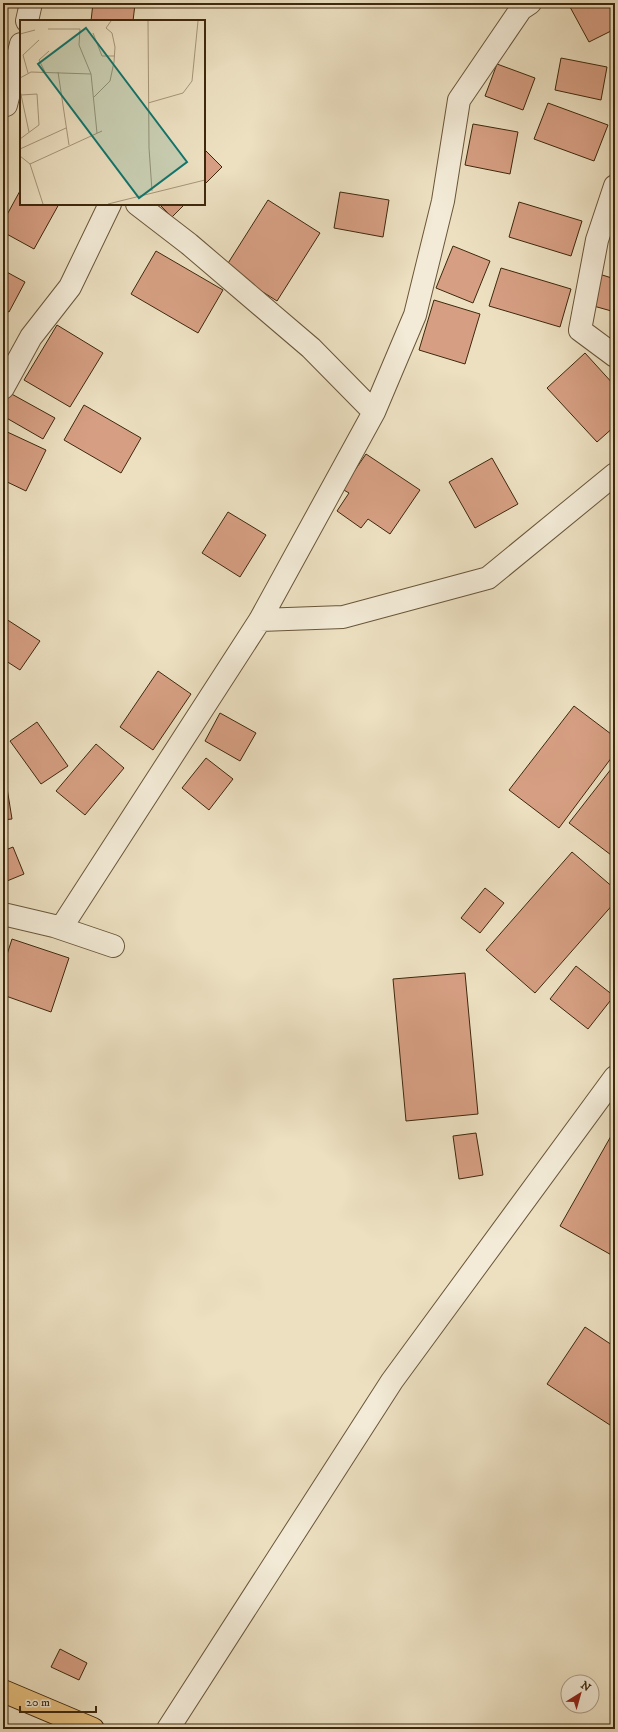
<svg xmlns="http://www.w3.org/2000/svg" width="618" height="1732" viewBox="0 0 618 1732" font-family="'IM FELL DW Pica',serif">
<rect width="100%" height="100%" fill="#ece0c1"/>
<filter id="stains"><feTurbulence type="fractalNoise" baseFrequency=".005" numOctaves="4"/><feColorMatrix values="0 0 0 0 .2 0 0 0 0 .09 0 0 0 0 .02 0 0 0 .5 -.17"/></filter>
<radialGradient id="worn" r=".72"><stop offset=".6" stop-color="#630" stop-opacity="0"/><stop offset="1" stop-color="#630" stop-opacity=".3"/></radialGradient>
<path fill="#d69f83" stroke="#3e280c" d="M 93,3 L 135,4 L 133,21 L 91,21 Z
M 578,3 L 612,3 L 615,9 L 615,29 L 589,42 L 570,7 Z
M 561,58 L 607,67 L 601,100 L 555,90 Z
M 497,64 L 535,78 L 523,110 L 485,96 Z
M 548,103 L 608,125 L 594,161 L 534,139 Z
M 473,124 L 518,132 L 510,174 L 465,165 Z
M 204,149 L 222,167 L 204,185 Z
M 21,189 L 21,204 L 59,204 L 34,249 L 3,232 L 3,222 Z
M 340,192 L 389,200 L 383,237 L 334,228 Z
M 268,200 L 320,233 L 277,301 L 225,268 Z
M 519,202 L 582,221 L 571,256 L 509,237 Z
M 159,204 L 185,204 L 172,217 Z
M 453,246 L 490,261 L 473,303 L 436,288 Z
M 156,251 L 223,290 L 198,333 L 131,294 Z
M 501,268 L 571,289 L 560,327 L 489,306 Z
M 3,270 L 25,282 L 9,312 L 3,309 Z
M 599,274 L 615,279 L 615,312 L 590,305 Z
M 434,300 L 480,314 L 465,364 L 419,350 Z
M 57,325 L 103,353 L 70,407 L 24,380 Z
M 585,353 L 615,386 L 615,426 L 597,442 L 547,388 Z
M 8,392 L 55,418 L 43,439 L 3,416 L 3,401 Z
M 84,405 L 141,438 L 121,473 L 64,440 Z
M 3,430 L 46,450 L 26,491 L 3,480 Z
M 366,454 L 420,490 L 390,534 L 368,519 L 361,528 L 337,511 L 349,493 L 342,489 Z
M 492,458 L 518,504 L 475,528 L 449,482 Z
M 228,512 L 266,535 L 240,577 L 202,553 Z
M 3,617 L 40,641 L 20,670 L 3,659 Z
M 158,671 L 191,694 L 153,750 L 120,727 Z
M 574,706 L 615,737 L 615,753 L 559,828 L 509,790 Z
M 220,713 L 256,733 L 240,761 L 205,741 Z
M 37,722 L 68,766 L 41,784 L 10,741 Z
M 96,744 L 124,768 L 85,815 L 56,791 Z
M 206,758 L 233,779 L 209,810 L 182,788 Z
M 3,763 L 12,819 L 3,820 Z
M 615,764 L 615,858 L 569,823 Z
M 13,847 L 24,874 L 7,881 L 3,872 L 3,851 Z
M 572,852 L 615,889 L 615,902 L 535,993 L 486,950 Z
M 485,888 L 504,903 L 480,933 L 461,918 Z
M 12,939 L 69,958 L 51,1012 L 3,995 L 3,967 Z
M 576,966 L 614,996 L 588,1029 L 550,999 Z
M 465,973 L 478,1114 L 406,1121 L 393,979 Z
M 615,1129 L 615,1257 L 560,1226 Z
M 476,1133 L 483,1175 L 459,1179 L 453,1136 Z
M 585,1327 L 615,1347 L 615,1424 L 613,1427 L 547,1384 Z
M 60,1649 L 87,1663 L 79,1680 L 51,1667 Z"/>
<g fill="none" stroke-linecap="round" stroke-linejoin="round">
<defs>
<path id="minor" d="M 27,21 L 31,3
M 6,105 L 21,44
M 615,186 L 597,240 L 580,330 L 615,356
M 137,204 L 189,244 L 311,348 L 374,412
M 3,388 L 31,337 L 70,287 L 110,204
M 260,620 L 343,617 L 488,578 L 615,474
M 3,914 L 54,926 L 113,946
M 61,928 L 260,620 L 374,412 L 415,315 L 443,201 L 459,100 L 521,9 L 530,3
M 168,1729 L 392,1381 L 615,1077"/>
<path id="primary" d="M 3,1691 L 93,1729"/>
</defs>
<use href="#minor" stroke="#6a5639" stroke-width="24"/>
<use href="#primary" stroke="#3e280c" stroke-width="24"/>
<use href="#minor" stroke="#f3ebd7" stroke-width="22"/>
<use href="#primary" stroke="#e6c080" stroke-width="22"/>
</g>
<g transform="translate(20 20)">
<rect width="185" height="185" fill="#ece0c1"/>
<path fill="none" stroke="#a69679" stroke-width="1" d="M 128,1 L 129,128 L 132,171M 28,9 L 60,9 L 59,25 L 71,54 L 77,113M 73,13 L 82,36 L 95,36M 0,14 L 15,10M 25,52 L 19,40 L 29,31M 38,52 L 49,125M 8,53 L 3,35 L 19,20M 0,58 L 11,52 L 71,54M 0,70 L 9,112M 74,77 L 90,61 L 94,42 L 95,27 L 92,13 L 86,8 L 91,1M 128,83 L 163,73 L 172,61 L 178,1M 0,119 L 19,105 L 17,74 L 1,75M 0,129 L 46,108M 0,136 L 10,144 L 23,184M 10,144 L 82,111M 88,184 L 185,160"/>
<path fill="#0f766e" fill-opacity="0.15" stroke="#0f766e" stroke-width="2" d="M 66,8 L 167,142 L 119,178 L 18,44 Z"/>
<rect width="185" height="185" fill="none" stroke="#3e280c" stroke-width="2"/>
</g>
<rect width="618" height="1732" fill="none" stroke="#ece0c1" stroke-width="16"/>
<rect x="4" y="4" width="610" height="1724" fill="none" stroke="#3e280c" stroke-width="2"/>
<rect x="8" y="8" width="602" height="1716" fill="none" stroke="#3e280c"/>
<g transform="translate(580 1694) rotate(37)"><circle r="19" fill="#f3ebd7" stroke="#ab9d86"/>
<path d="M0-3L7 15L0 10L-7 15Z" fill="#8f2418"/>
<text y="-6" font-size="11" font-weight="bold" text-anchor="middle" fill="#3e280c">N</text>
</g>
<path d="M20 1706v6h76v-6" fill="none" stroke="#3e280c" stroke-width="2"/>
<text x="26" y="1706" font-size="12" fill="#3e280c" stroke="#f3ebd7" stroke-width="3" paint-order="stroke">20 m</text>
<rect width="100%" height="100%" filter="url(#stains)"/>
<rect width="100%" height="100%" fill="url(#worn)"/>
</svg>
